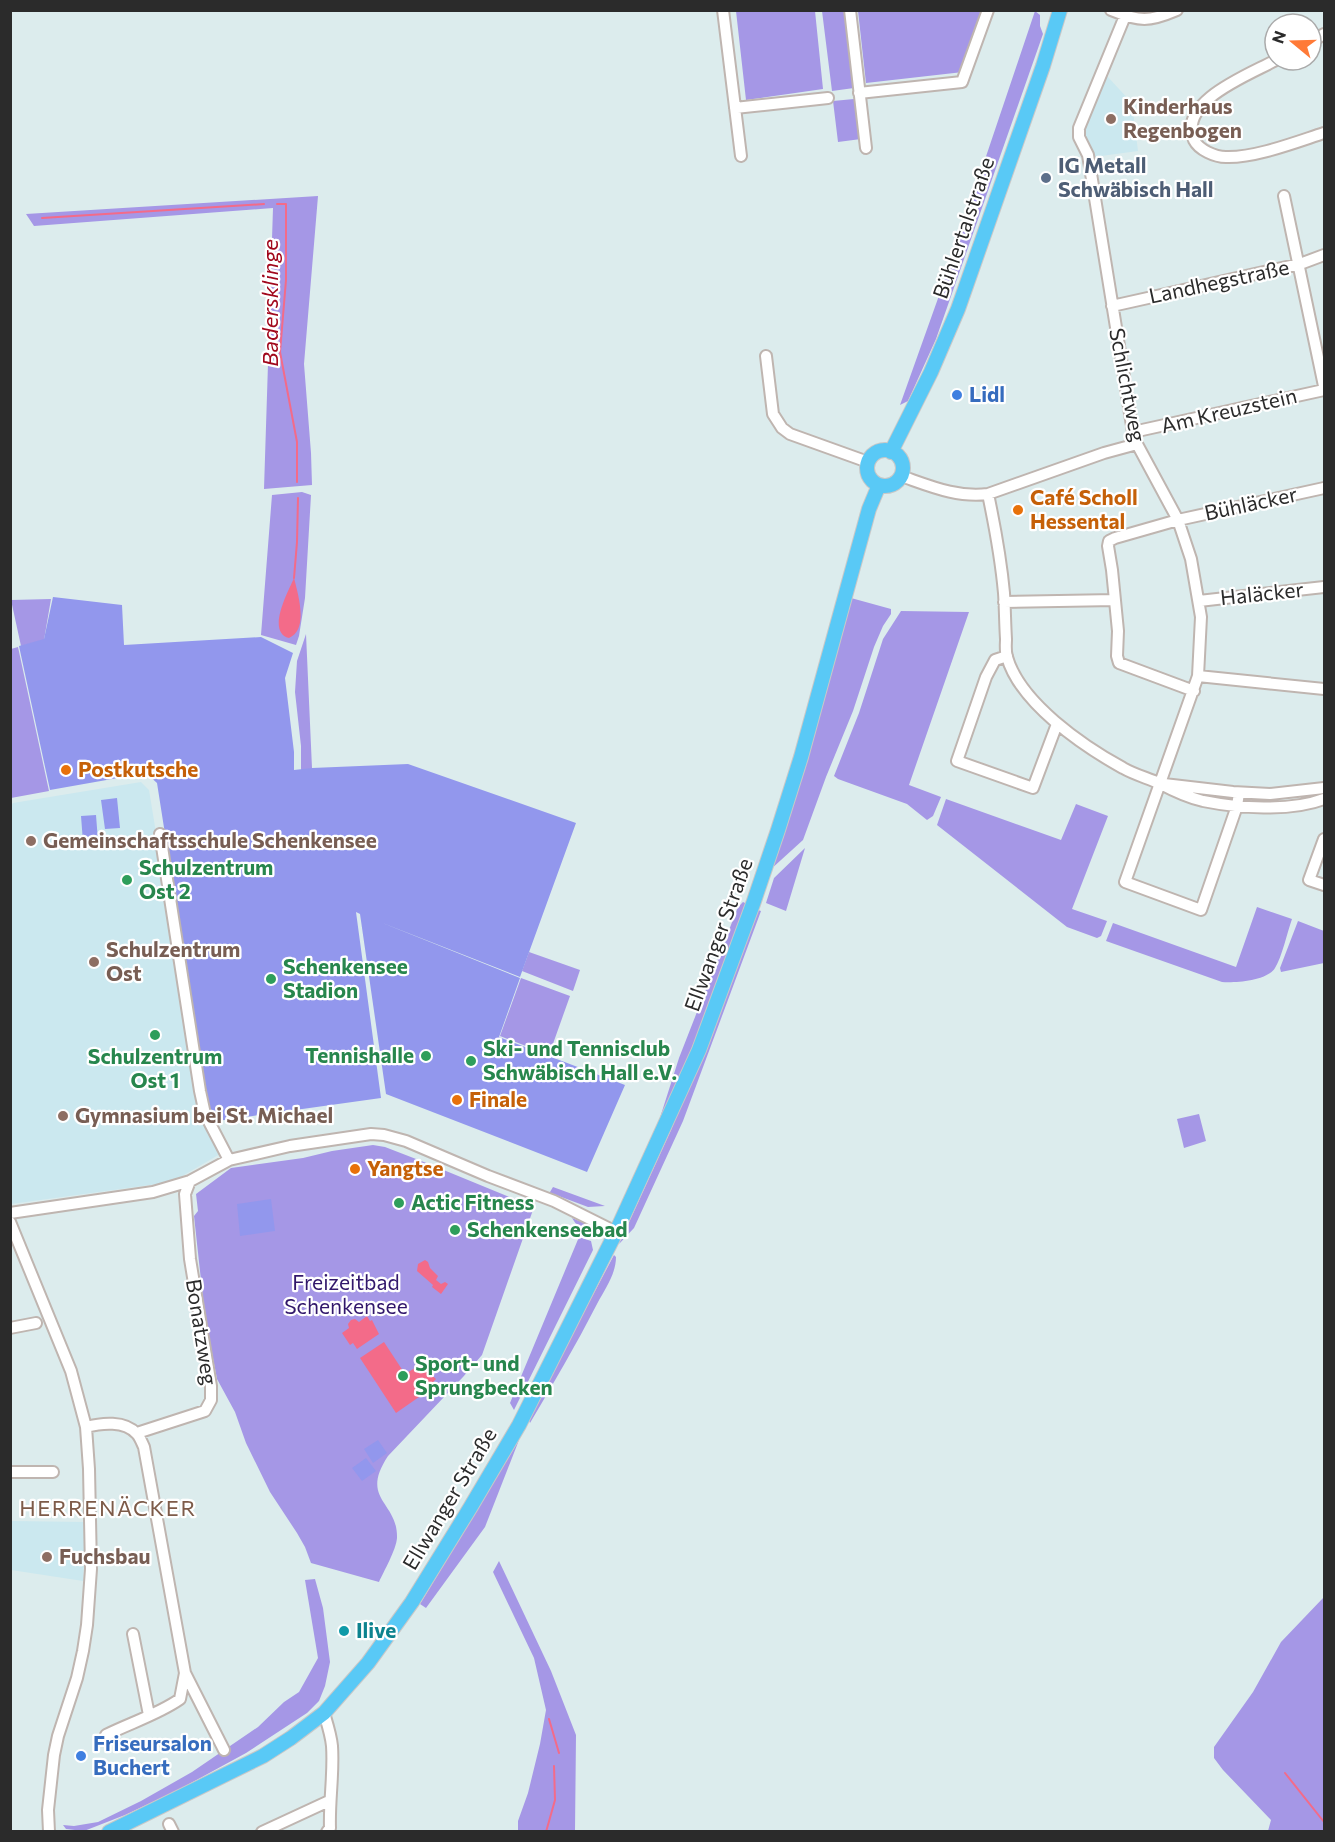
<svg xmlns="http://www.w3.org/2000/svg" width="1335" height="1842" viewBox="0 0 1335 1842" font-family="Commissioner,sans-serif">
<rect width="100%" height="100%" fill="#dceced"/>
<path fill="#cbe8ef" d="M 1107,76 L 1132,103 L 1138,151 L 1094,157 L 1090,148 L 1081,135 Z
M 141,782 L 149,790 L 199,1095 L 204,1116 L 220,1154 L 172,1182 L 11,1204 L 10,807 L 13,803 Z
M 11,1521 L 85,1522 L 85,1543 L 83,1581 L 11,1570 Z"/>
<path fill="#a597e6" d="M 736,11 L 815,11 L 823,89 L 746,100 Z
M 822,11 L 844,11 L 854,88 L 832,91 Z
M 858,11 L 984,11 L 963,72 L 866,83 Z
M 1035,11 L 1040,15 L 1040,26 L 1043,34 L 936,339 L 908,401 L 900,405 L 941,290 Z
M 854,99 L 861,139 L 838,142 L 833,101 Z
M 318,196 L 304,364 L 311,453 L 312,485 L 264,489 L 273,208 L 34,226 L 26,214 Z
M 302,492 L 311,495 L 305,598 L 299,636 L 296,645 L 261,635 L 272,495 Z
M 851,598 L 891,609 L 891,614 L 883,626 L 874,647 L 853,711 L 826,777 L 803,840 L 770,870 Z
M 51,599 L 44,640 L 21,646 L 11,600 Z
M 901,611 L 969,612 L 909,785 L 941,797 L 933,816 L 927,820 L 907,804 L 838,779 L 834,776 L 859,713 L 883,639 Z
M 306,634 L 312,768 L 304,820 L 301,768 L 301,746 L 295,692 L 297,661 Z
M 18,647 L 49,791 L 11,798 L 11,649 Z
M 946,799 L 1061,840 L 1076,804 L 1108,816 L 1072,909 L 1107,921 L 1101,936 L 1097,938 L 1067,927 L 937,825 Z
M 805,848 L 786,911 L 766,903 L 774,878 Z
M 743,902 L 745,903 L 746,908 C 719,981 692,1054 658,1124 L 679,1058 L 738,907 Z
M 1257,907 L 1292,919 C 1287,933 1282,957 1275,968 C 1267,981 1235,983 1222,982 L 1106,941 L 1113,923 L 1236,967 Z
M 758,910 L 761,911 L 683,1121 L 634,1228 L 619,1244 L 671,1130 Z
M 1298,921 L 1324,931 L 1324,963 L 1281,972 L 1280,968 Z
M 529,952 L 580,970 L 573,991 L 522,971 Z
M 521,978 L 570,996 L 549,1055 L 500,1036 Z
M 1199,1114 L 1206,1141 L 1184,1148 L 1177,1119 Z
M 373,1145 L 385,1147 L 429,1164 L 534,1207 L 482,1355 L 463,1377 L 388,1456 C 359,1500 398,1501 397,1538 C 396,1550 384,1571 379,1582 L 311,1563 L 305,1547 L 297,1533 L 270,1492 L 246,1443 L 235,1412 L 217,1379 L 205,1317 L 194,1216 L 198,1211 L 196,1194 L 231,1168 L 303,1158 L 332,1151 Z
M 553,1187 L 605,1206 L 588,1207 L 548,1192 L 550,1192 Z
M 572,1218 L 589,1225 L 598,1233 L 598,1238 L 580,1230 Z
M 579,1237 L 591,1241 L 593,1250 L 514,1410 L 510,1403 Z
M 614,1255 L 616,1257 C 616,1274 605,1289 597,1304 C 576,1345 553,1384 530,1423 L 528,1418 Z
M 519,1440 L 485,1527 L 426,1608 L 420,1604 Z
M 499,1561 L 551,1671 L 576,1735 L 575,1831 L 518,1831 L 518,1821 L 528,1793 L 540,1744 L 546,1710 L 534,1658 L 493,1572 Z
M 315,1579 L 323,1608 L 330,1662 L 325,1686 L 319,1701 L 307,1713 L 246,1753 L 180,1789 L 125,1815 L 84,1831 L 66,1829 L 63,1825 L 74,1826 L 98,1822 L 141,1801 L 192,1772 L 258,1727 L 284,1702 L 299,1692 L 318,1658 L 305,1580 Z
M 1324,1597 L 1324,1831 L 1268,1831 L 1271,1820 L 1223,1770 L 1214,1758 L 1214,1747 L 1253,1692 L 1281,1642 Z"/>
<path fill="#9297ed" d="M 53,597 L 122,605 L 124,645 L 261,637 L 293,653 L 285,678 L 294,752 L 294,770 L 312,768 L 408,764 L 576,823 L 520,977 L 380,922 L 520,978 L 499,1037 L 625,1085 L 587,1172 L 386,1094 L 360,914 L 356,912 L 381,1098 L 217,1121 L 208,1108 L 157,783 L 146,773 L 50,790 L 19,646 L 44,639 Z
M 117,798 L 120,828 L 105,829 L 101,800 Z
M 96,815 L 98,841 L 83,842 L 81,816 Z
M 271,1199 L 275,1231 L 240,1236 L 237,1204 Z
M 378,1440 L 387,1453 L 373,1463 L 364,1449 Z
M 366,1458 L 376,1471 L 362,1481 L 352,1468 Z"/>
<path fill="#f36b89" d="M 294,578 C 298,594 309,630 289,638 C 266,632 288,592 294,578 Z
M 425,1260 L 428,1262 L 430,1268 L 438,1276 L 436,1280 L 441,1284 L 445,1282 L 448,1284 L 441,1294 L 432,1287 L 433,1285 L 417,1271 L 418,1264 Z
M 367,1316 L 370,1321 L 372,1320 L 379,1334 L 357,1349 L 353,1343 L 350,1345 L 342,1333 L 349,1328 L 348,1324 L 351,1320 L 355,1319 L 359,1322 Z
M 384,1342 L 405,1374 L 420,1365 L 436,1379 L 419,1397 L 396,1413 L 360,1358 Z"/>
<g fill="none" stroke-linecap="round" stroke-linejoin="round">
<path stroke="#f36b89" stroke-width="2" d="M 277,204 L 286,204 L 286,280 L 280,352 L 297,442 L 297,482
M 42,218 L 264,204
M 294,578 L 297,542 L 298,498
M 549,1719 L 559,1753
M 1285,1773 L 1324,1822
M 546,1832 L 555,1800 L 554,1766"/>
<defs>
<path id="minor" d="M 723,10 L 741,156
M 850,10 L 866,148
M 1111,10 C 1140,22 1149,22 1177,10
M 1125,16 L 1079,128 L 1079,137 L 1088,155 L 1133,432 L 1137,444 L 1178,520 L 1191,559 L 1201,617 L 1198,676 L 1125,882 L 1201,910 L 1237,806 L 1239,793
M 1311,42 L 1324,34
M 1276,60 C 1251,74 1177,101 1194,140 C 1199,150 1215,157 1226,157 C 1255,158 1296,142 1324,133
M 859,93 L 962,82 L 988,10
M 735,108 L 828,98
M 1284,196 L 1324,386
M 1112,306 L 1300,264 L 1324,255
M 766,356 L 773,414 L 782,428 L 790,434 L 868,462
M 1133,432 L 1324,390
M 901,476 C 930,486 957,498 988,494 L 1104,453 L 1137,444
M 988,494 C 995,527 1001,560 1004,593 C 1005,608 1005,623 1006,639 C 1006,644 1005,651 1007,657 C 1020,703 1083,746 1123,768 C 1135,775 1148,778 1161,784 C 1174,791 1187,797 1203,801 C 1238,808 1290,812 1324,799
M 1199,601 L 1324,587
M 1004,602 L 1115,600
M 1007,656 L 995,660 L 986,677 L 957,761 L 1033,788 L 1057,724
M 1198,676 L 1324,689
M 1194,691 L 1119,663 L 1117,656 L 1118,631 L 1112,570 L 1108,546 L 1109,541 L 1115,538 L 1178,520 L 1324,488
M 1164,784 L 1233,792 L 1270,794 L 1324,788
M 160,834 L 200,1091 L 205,1114 L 229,1160
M 1324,839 L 1309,880 L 1324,885
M 10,1213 L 153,1192 L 190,1181 L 229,1160 L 290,1146 L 371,1134 L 384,1135 L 406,1141 L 488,1176 L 554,1201 L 616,1232
M 10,1222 L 71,1371 L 86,1427 L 89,1469 L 91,1569 L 87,1625 L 83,1651 L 77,1678 L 58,1736 L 54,1755 L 48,1810 L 49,1832
M 10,1328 L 36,1323
M 86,1427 C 101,1423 125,1420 137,1434 C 140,1437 142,1443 144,1447 L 185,1673 L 180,1699 C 159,1714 130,1723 106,1735
M 137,1433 L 205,1411 L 211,1400 L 211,1386 L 190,1259 L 185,1194 L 190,1181
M 10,1472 L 53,1472
M 133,1634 L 149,1715
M 185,1673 L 224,1750
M 324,1713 C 327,1723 331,1735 332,1746 C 334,1773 329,1800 330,1828 L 327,1832
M 169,1824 L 173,1832
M 262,1832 L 329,1801"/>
<path id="major" d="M867 468a18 18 0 1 1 36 0a18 18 0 1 1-36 0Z
M 891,452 L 931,372 L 958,309 L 1043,66 L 1060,10
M 109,1832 L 263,1756 L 291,1738 L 324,1713 L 368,1663 L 412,1602 L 470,1508 L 519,1425 L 616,1232 L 699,1050 L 753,904 L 778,830 L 801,757 L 869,509 L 879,485"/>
</defs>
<use href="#minor" stroke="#bfb5b0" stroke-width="14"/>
<use href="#major" stroke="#c8c8c8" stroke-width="16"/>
<use href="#minor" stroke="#fff" stroke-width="10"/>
<use href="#major" stroke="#59c9f6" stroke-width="14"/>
</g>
<g fill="#8d6e63" stroke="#fff" stroke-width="2">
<circle cx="1111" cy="119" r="6"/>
<circle cx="31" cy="841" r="6"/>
<circle cx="94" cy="962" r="6"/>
<circle cx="63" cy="1116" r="6"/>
<circle cx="47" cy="1557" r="6"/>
</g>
<circle fill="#5c6f8a" stroke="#fff" stroke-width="2" cx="1046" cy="178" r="6"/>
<g fill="#3f7fe0" stroke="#fff" stroke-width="2">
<circle cx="957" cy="395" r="6"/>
<circle cx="81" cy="1756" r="6"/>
</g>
<g fill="#e8710a" stroke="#fff" stroke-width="2">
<circle cx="1018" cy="510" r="6"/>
<circle cx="66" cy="770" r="6"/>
<circle cx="457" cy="1100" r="6"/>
<circle cx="355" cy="1169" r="6"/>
</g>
<g fill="#2e9e5b" stroke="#fff" stroke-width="2">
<circle cx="127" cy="880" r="6"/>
<circle cx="271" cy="979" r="6"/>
<circle cx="155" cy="1035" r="6"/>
<circle cx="426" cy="1056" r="6"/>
<circle cx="471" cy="1061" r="6"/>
<circle cx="399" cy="1203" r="6"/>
<circle cx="455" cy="1230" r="6"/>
<circle cx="403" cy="1376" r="6"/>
</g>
<circle fill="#0f9aa8" stroke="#fff" stroke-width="2" cx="344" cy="1631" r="6"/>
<g text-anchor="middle" stroke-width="4.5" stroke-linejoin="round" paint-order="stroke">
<g font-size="21" font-weight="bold" fill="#785e54" stroke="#fff" text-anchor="start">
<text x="1123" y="114">Kinderhaus<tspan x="1123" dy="24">Regenbogen</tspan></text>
<text x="43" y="848">Gemeinschaftsschule Schenkensee</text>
<text x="106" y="957">Schulzentrum<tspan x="106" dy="24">Ost</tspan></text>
<text x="75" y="1123">Gymnasium bei St. Michael</text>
<text x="59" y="1564">Fuchsbau</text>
</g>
<g font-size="21" font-weight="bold" fill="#4e5e75" stroke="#fff" text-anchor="start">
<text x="1058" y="173">IG Metall<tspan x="1058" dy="24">Schwäbisch Hall</tspan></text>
</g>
<g font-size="21" fill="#2b2b2b" stroke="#fff">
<text transform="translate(964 228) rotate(-71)" y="7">Bühlertalstraße</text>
<text transform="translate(1219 282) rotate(-12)" y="7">Landhegstraße</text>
<text transform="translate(1127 385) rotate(79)" y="7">Schlichtweg</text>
<text transform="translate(1229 411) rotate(-13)" y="7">Am Kreuzstein</text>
<text transform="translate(1251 504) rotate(-12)" y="7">Bühläcker</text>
<text transform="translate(1262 594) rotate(-6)" y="7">Haläcker</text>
<text transform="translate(719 935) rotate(-70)" y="7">Ellwanger Straße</text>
<text transform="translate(201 1332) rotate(81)" y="7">Bonatzweg</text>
<text transform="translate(450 1499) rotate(-59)" y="7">Ellwanger Straße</text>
</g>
<g font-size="21" font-weight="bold" fill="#366cbe" stroke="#fff" text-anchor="start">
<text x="969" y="402">Lidl</text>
<text x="93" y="1751">Friseursalon<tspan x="93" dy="24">Buchert</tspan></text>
</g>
<g font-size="21" font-weight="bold" fill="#c56008" stroke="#fff" text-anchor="start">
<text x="1030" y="505">Café Scholl<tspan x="1030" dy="24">Hessental</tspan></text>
<text x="78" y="777">Postkutsche</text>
<text x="469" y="1107">Finale</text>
<text x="367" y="1176">Yangtse</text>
</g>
<g font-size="21" font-weight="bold" fill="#27864d" stroke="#fff" text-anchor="start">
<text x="139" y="875">Schulzentrum<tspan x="139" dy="24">Ost 2</tspan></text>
<text x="283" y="974">Schenkensee<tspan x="283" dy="24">Stadion</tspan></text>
<text x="483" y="1056">Ski- und Tennisclub<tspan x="483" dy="24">Schwäbisch Hall e.V.</tspan></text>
<text x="414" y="1063" text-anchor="end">Tennishalle</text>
<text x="155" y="1064" text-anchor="middle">Schulzentrum<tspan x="155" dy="24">Ost 1</tspan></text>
<text x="411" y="1210">Actic Fitness</text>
<text x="467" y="1237">Schenkenseebad</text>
<text x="415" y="1371">Sport- und<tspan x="415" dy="24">Sprungbecken</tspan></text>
</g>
<g font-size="21" fill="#31176b" stroke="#fff">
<text x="346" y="1290">Freizeitbad<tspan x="346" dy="24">Schenkensee</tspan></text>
</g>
<g font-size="21" font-weight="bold" fill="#0d838f" stroke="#fff" text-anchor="start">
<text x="356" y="1638">Ilive</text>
</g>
<g font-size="22" font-style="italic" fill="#a1081d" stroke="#fff">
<text transform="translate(270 303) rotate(-90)" y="8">Badersklinge</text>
</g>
<g font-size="22" letter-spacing="1.5" fill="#7d5b49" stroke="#fff">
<text x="108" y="1516">HERRENÄCKER</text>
</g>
</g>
<rect width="1335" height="1842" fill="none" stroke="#2b2b2b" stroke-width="24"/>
<g transform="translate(1293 42) rotate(289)"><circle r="28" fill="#ffffff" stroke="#aaaaaa" stroke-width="1.5"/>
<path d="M0-4.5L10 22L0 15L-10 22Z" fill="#ff7a37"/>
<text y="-9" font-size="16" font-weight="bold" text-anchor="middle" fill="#2b2b2b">N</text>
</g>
</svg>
